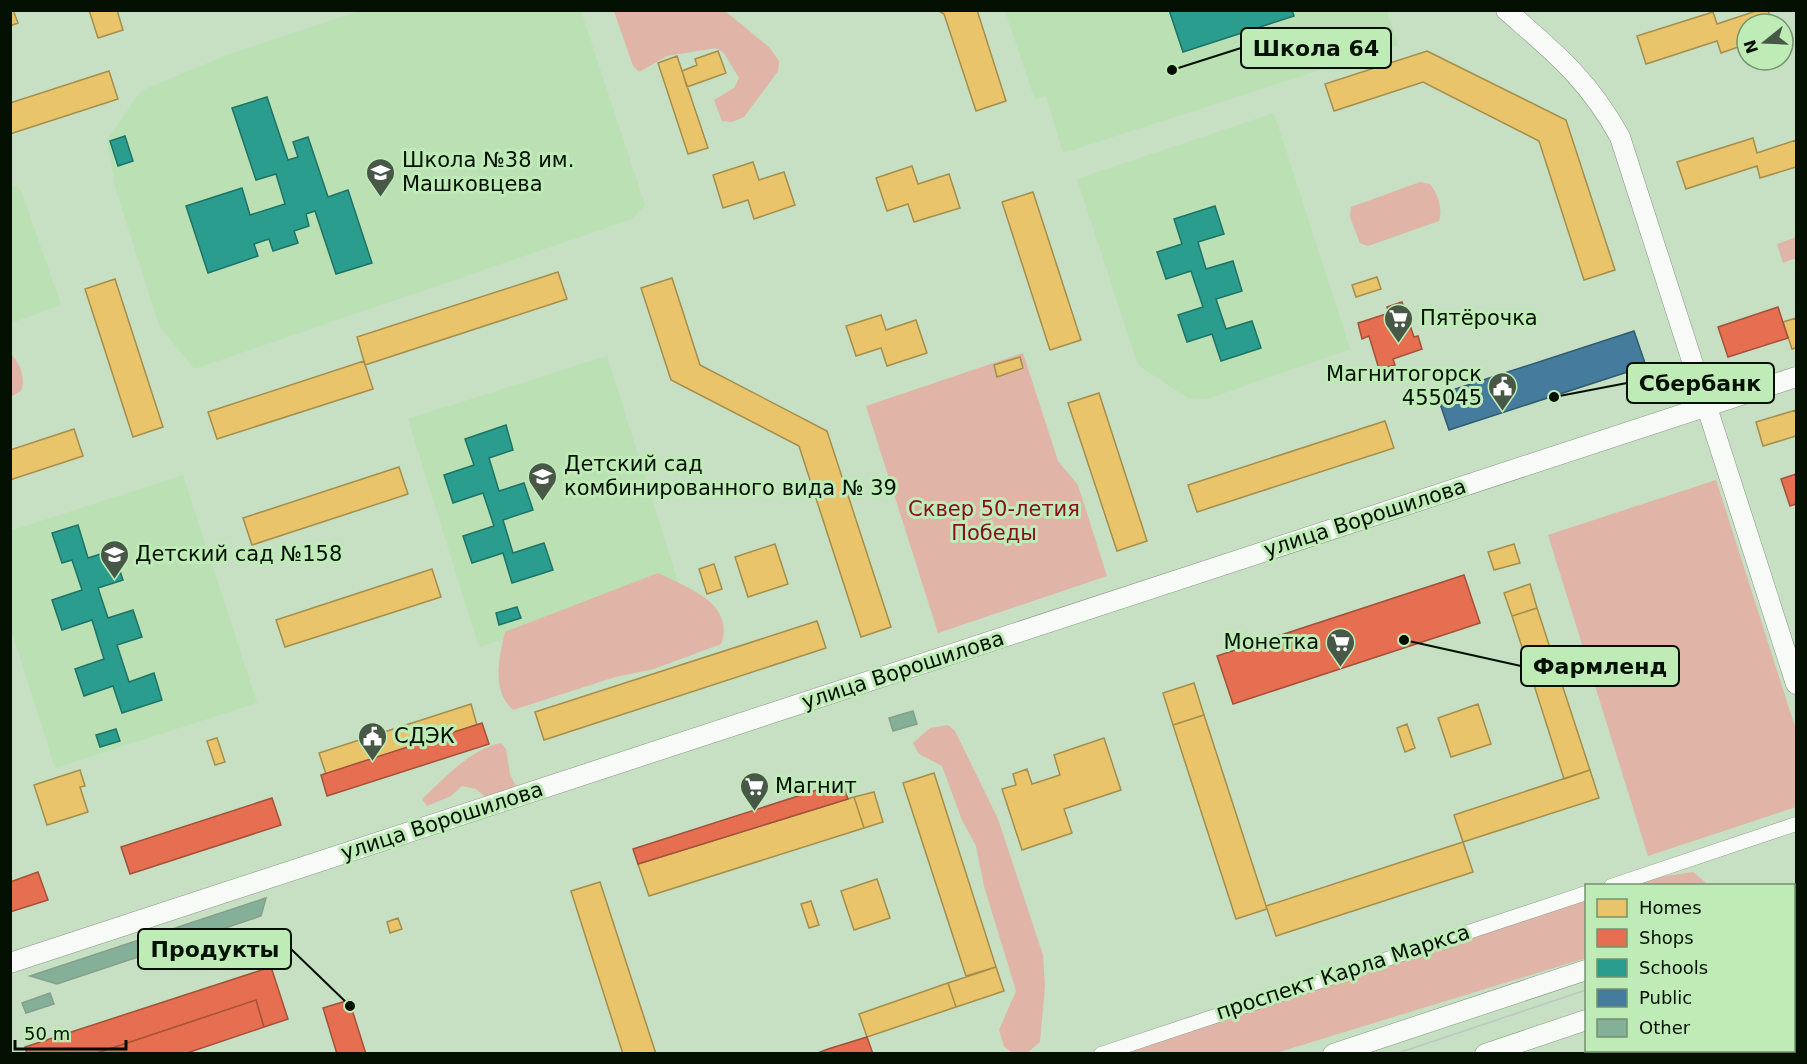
<svg xmlns="http://www.w3.org/2000/svg" width="1807" height="1064" viewBox="0 0 1807 1064" font-family="'DejaVu Sans',sans-serif">
<rect width="100%" height="100%" fill="#c7dfc3"/>
<path fill="#bae0b4" d="M 363,10 L 581,11 L 645,205 L 632,219 L 194,369 L 159,325 L 116,190 L 107,140 L 141,91 L 229,54 Z
M 1005,11 L 1387,11 L 1398,45 L 1063,153 L 1046,96 L 1035,100 Z
M 1274,113 L 1350,349 L 1207,399 L 1188,398 L 1138,365 L 1077,179 Z
M 11,184 L 21,190 L 61,305 L 11,323 Z
M 607,356 L 679,585 L 479,647 L 408,419 Z
M 183,475 L 257,703 L 55,768 L 11,629 L 10,531 Z"/>
<path fill="#e0b4a7" d="M 614,11 L 725,11 L 769,47 L 779,61 L 778,71 L 744,117 L 732,122 L 722,121 L 714,100 L 734,88 L 739,78 L 724,53 L 716,48 L 667,56 L 639,72 L 633,66 Z
M 1420,182 L 1430,184 C 1438,194 1443,209 1439,221 L 1368,246 L 1360,243 L 1350,217 L 1351,207 Z
M 1796,237 L 1796,258 L 1783,263 L 1777,244 Z
M 1023,353 L 1058,461 L 1078,485 L 1107,576 L 938,633 L 866,406 Z
M 10,354 C 20,361 26,379 21,391 L 11,397 Z
M 1716,480 L 1796,730 L 1796,807 L 1648,856 L 1548,535 Z
M 658,573 C 686,587 736,603 721,644 L 654,669 L 615,677 L 513,710 C 491,690 499,658 505,632 Z
M 948,725 L 955,731 L 998,819 L 1043,955 L 1045,987 L 1040,1042 L 1027,1053 L 1011,1052 L 1004,1046 L 999,1030 L 1016,991 L 984,886 L 976,846 L 962,820 L 942,766 L 919,754 L 913,743 L 930,728 Z
M 501,743 L 506,749 L 510,774 L 519,793 L 490,801 L 476,789 L 462,786 L 451,796 L 427,806 L 422,799 C 445,778 469,750 501,743 Z
M 1693,872 L 1705,882 L 1704,886 L 1628,886 L 1653,878 Z
M 1586,899 L 1586,958 L 1276,1053 L 1118,1054 Z"/>
<path fill="#e9c46a" stroke="#a48e4b" stroke-width="1.5" d="M 10,10 L 13,10 L 18,23 L 10,26 Z
M 89,10 L 117,10 L 123,30 L 98,38 Z
M 937,10 L 977,10 L 1006,101 L 976,111 L 944,14 Z
M 1759,10 L 1768,10 L 1772,24 L 1747,24 L 1747,44 L 1721,53 L 1717,41 L 1646,64 L 1637,36 L 1713,12 L 1717,24 Z
M 718,51 L 726,73 L 687,87 L 682,71 L 697,65 L 695,59 Z
M 1427,51 L 1566,120 L 1615,270 L 1584,280 L 1539,141 L 1423,82 L 1334,111 L 1325,84 Z
M 677,56 L 708,148 L 688,154 L 658,63 Z
M 109,71 L 118,99 L 10,134 L 10,103 Z
M 1753,138 L 1757,153 L 1796,140 L 1796,167 L 1760,178 L 1757,166 L 1686,189 L 1677,162 Z
M 753,162 L 759,180 L 784,172 L 795,205 L 754,219 L 748,200 L 723,208 L 713,175 Z
M 912,166 L 918,184 L 949,174 L 960,208 L 914,222 L 908,204 L 887,211 L 876,178 Z
M 1033,192 L 1081,340 L 1050,350 L 1002,202 Z
M 558,272 L 567,299 L 365,365 L 357,337 Z
M 1377,277 L 1381,289 L 1356,297 L 1352,285 Z
M 672,278 L 700,365 L 827,431 L 891,627 L 861,637 L 799,446 L 671,380 L 641,288 Z
M 115,279 L 163,427 L 133,437 L 85,289 Z
M 881,315 L 886,330 L 916,320 L 927,353 L 887,366 L 881,348 L 856,356 L 846,326 Z
M 1796,318 L 1796,348 L 1792,349 L 1783,322 Z
M 1020,357 L 1023,368 L 997,377 L 994,365 Z
M 364,361 L 373,389 L 217,439 L 208,412 Z
M 1099,393 L 1147,541 L 1117,551 L 1068,403 Z
M 1796,410 L 1796,436 L 1763,446 L 1756,422 Z
M 1385,421 L 1394,448 L 1197,512 L 1188,485 Z
M 74,429 L 83,456 L 10,480 L 10,450 Z
M 399,467 L 408,494 L 252,545 L 243,518 Z
M 775,544 L 788,584 L 748,597 L 735,557 Z
M 1514,544 L 1520,563 L 1494,570 L 1488,552 Z
M 714,564 L 722,589 L 707,594 L 699,569 Z
M 432,569 L 441,597 L 285,647 L 276,620 Z
M 1530,584 L 1537,608 L 1512,616 L 1504,593 Z
M 1537,608 L 1590,770 L 1564,779 L 1512,616 Z
M 817,621 L 826,648 L 544,740 L 535,712 Z
M 1194,683 L 1204,715 L 1173,725 L 1163,693 Z
M 471,704 L 477,725 L 326,774 L 319,753 Z
M 1478,704 L 1491,744 L 1451,757 L 1438,718 Z
M 1204,715 L 1267,909 L 1236,919 L 1173,725 Z
M 1407,724 L 1415,748 L 1405,752 L 1397,728 Z
M 217,738 L 225,762 L 215,765 L 207,741 Z
M 1104,738 L 1121,790 L 1064,809 L 1072,833 L 1022,850 L 1002,789 L 1016,785 L 1013,774 L 1027,769 L 1032,784 L 1060,775 L 1054,755 Z
M 80,770 L 85,786 L 80,787 L 88,812 L 47,825 L 34,785 Z
M 1590,770 L 1599,798 L 1463,842 L 1454,815 Z
M 934,773 L 996,967 L 966,976 L 903,783 Z
M 874,792 L 883,822 L 864,828 L 854,797 Z
M 854,797 L 864,828 L 649,896 L 638,864 Z
M 1463,842 L 1473,872 L 1276,936 L 1266,906 Z
M 877,879 L 890,918 L 854,930 L 841,891 Z
M 600,882 L 656,1054 L 623,1054 L 571,891 Z
M 811,901 L 819,925 L 809,928 L 801,904 Z
M 398,918 L 402,929 L 390,933 L 387,922 Z
M 996,967 L 1004,991 L 956,1007 L 948,983 Z
M 948,983 L 956,1007 L 867,1037 L 859,1014 Z"/>
<path fill="#e76f51" stroke="#a35239" stroke-width="1.5" d="M 1402,302 L 1414,337 L 1418,336 L 1422,349 L 1393,359 L 1395,365 L 1379,369 L 1369,336 L 1362,339 L 1358,323 L 1389,313 L 1387,307 Z
M 1778,307 L 1788,338 L 1728,357 L 1718,327 Z
M 1796,474 L 1796,504 L 1790,506 L 1781,479 Z
M 1464,575 L 1480,623 L 1233,704 L 1217,656 Z
M 482,723 L 489,744 L 327,796 L 321,775 Z
M 842,782 L 848,799 L 638,864 L 633,849 Z
M 272,798 L 281,825 L 130,874 L 121,847 Z
M 38,872 L 48,900 L 10,912 L 10,882 Z
M 271,967 L 288,1019 L 264,1027 L 256,1000 L 94,1054 L 27,1054 L 25,1047 Z
M 256,1000 L 264,1027 L 184,1054 L 94,1054 Z
M 349,1000 L 366,1054 L 337,1054 L 323,1008 Z
M 867,1037 L 873,1054 L 815,1054 L 828,1049 Z"/>
<path fill="#2a9d8f" stroke="#1e7365" stroke-width="1.5" d="M 1169,10 L 1292,10 L 1294,16 L 1183,52 Z
M 267,97 L 288,160 L 298,157 L 293,142 L 308,137 L 328,197 L 348,190 L 372,263 L 336,274 L 315,211 L 306,214 L 309,226 L 294,231 L 298,243 L 273,251 L 269,239 L 254,244 L 258,256 L 208,273 L 186,206 L 242,188 L 250,215 L 285,204 L 276,174 L 256,180 L 232,108 Z
M 125,136 L 133,161 L 118,166 L 110,141 Z
M 1215,206 L 1224,234 L 1198,242 L 1206,269 L 1233,261 L 1242,291 L 1216,299 L 1226,329 L 1252,321 L 1261,348 L 1221,361 L 1212,334 L 1187,342 L 1178,315 L 1203,307 L 1191,271 L 1166,279 L 1157,252 L 1182,244 L 1174,219 Z
M 506,425 L 513,450 L 489,458 L 499,491 L 524,483 L 533,510 L 503,520 L 513,553 L 544,543 L 553,570 L 512,583 L 503,553 L 472,563 L 463,536 L 494,526 L 483,493 L 453,503 L 444,475 L 474,465 L 465,439 Z
M 78,525 L 88,558 L 113,550 L 123,580 L 98,588 L 108,618 L 133,610 L 142,637 L 117,645 L 129,682 L 154,673 L 162,700 L 122,713 L 113,686 L 84,696 L 75,669 L 104,659 L 92,620 L 62,630 L 52,600 L 82,590 L 72,560 L 62,563 L 52,533 Z
M 517,607 L 521,618 L 499,625 L 496,613 Z
M 116,729 L 120,741 L 100,747 L 96,735 Z"/>
<path fill="#457b9d" stroke="#315b6e" stroke-width="1.5" d="M 1634,331 L 1646,366 L 1449,430 L 1437,395 Z"/>
<path fill="#83b097" stroke="#879e8b" stroke-width="1.5" d="M 913,711 L 917,724 L 893,731 L 889,718 Z
M 266,898 L 261,916 L 57,984 L 30,976 Z
M 50,993 L 54,1004 L 26,1013 L 22,1003 Z"/>
<g fill="none" stroke-linecap="round" stroke-linejoin="round">
<defs>
<path id="street" d="M 1611,886 L 1796,824
M 1794,1031 L 1796,1030
M 1101,1054 L 1586,893
M 1724,1054 L 1733,1050"/>
<path id="secondary" d="M 1506,10 C 1555,53 1588,79 1620,137 L 1796,684
M 1794,902 L 1796,901
M 1794,952 L 1796,951
M 10,963 L 1796,377
M 1333,1054 L 1586,970
M 1485,1054 L 1586,1020"/>
</defs>
<use href="#street" stroke="#859782" stroke-width="15"/>
<use href="#secondary" stroke="#859782" stroke-width="21"/>
<use href="#street" stroke="#f7faf6" stroke-width="14"/>
<use href="#secondary" stroke="#f7faf6" stroke-width="20"/>
<path stroke="#bec6be" stroke-width="1.5" d="M 1794,922 L 1796,921
M 1395,1054 L 1586,990"/>
</g>
<defs>
<symbol id="school-pin" viewBox="-11 -11 22 30"><path d="M0 17L-7.5 6A9.5 9.5 0 1 1 7.5 6Z" fill="#485846" stroke="#bfebb7"/><path d="M0-5L7-2L0 1L-7-2ZM-4 1L0 2.5L4 1V4Q0 6-4 4Z" fill="#fff"/></symbol>
<symbol id="supermarket-pin" viewBox="-11 -11 22 30"><path d="M0 17L-7.5 6A9.5 9.5 0 1 1 7.5 6Z" fill="#485846" stroke="#bfebb7"/><path d="M-6-5.5h2.5l.6 2H6L4.5 2H-2.5L-4.4-4H-6ZM-1.5 3.2a1.3 1.3 0 1 0 .1 0ZM3 3.2a1.3 1.3 0 1 0 .1 0Z" fill="#fff"/></symbol>
<symbol id="civic-pin" viewBox="-11 -11 22 30"><path d="M0 17L-7.5 6A9.5 9.5 0 1 1 7.5 6Z" fill="#485846" stroke="#bfebb7"/><path d="M-.6-6.5H3V-4.5H.6V-3L4-1V1h2V6H-6V1h2V-1L-.6-3ZM-1.2 2.5V6h2.4V2.5Z" fill="#fff"/></symbol>
</defs>
<g fill-rule="evenodd">
<use href="#school-pin" x="364" y="156" width="33" height="45"/>
<use href="#supermarket-pin" x="1382" y="302" width="33" height="45"/>
<use href="#civic-pin" x="1486" y="370" width="33" height="45"/>
<use href="#school-pin" x="526" y="460" width="33" height="45"/>
<use href="#school-pin" x="98" y="538" width="33" height="45"/>
<use href="#supermarket-pin" x="1324" y="626" width="33" height="45"/>
<use href="#civic-pin" x="356" y="720" width="33" height="45"/>
<use href="#supermarket-pin" x="738" y="770" width="33" height="45"/>
</g>
<g text-anchor="middle" stroke-width="6" stroke-linejoin="round" paint-order="stroke">
<g font-size="21" fill="#031002" stroke="#bfebb7" text-anchor="start">
<text x="402" y="167">Школа №38 им.<tspan x="402" dy="24">Машковцева</tspan></text>
<text x="1420" y="325">Пятёрочка</text>
<text x="1482" y="381" text-anchor="end">Магнитогорск<tspan x="1482" dy="24">455045</tspan></text>
<text x="564" y="471">Детский сад<tspan x="564" dy="24">комбинированного вида № 39</tspan></text>
<text x="135" y="561">Детский сад №158</text>
<text x="1319" y="649" text-anchor="end">Монетка</text>
<text x="394" y="743">СДЭК</text>
<text x="775" y="793">Магнит</text>
</g>
<g font-size="21" fill="#881022" stroke="#bfebb7">
<text x="994" y="516">Сквер 50-летия<tspan x="994" dy="24">Победы</tspan></text>
</g>
<g font-size="21" fill="#031002" stroke="#bfebb7">
<text transform="translate(1365 518) rotate(-18)" y="7">улица Ворошилова</text>
<text transform="translate(903 670) rotate(-18)" y="7">улица Ворошилова</text>
<text transform="translate(442 821) rotate(-18)" y="7">улица Ворошилова</text>
<text transform="translate(1343 972) rotate(-18)" y="7">проспект Карла Маркса</text>
</g>
</g>
<path fill="none" stroke="#031002" stroke-width="2" d="M1172 70L1241 48M1554 397L1627 383M1404 640L1521 666M350 1006L291 949"/>
<g fill="#031002" stroke="#bfebb7" stroke-width="2">
<circle cx="1172" cy="70" r="6"/>
<circle cx="1554" cy="397" r="6"/>
<circle cx="1404" cy="640" r="6"/>
<circle cx="350" cy="1006" r="6"/>
</g>
<g fill="#bfebb7" stroke="#031002" stroke-width="2">
<rect x="1241" y="28" width="150" height="40" rx="6"/>
<rect x="1627" y="363" width="147" height="40" rx="6"/>
<rect x="1521" y="646" width="158" height="40" rx="6"/>
<rect x="138" y="929" width="153" height="40" rx="6"/>
</g>
<g font-size="22" text-anchor="middle" font-weight="bold" fill="#031002">
<text x="1316" y="56">Школа 64</text>
<text x="1700" y="391">Сбербанк</text>
<text x="1600" y="674">Фармленд</text>
<text x="215" y="957">Продукты</text>
</g>
<rect width="1807" height="1064" fill="none" stroke="#031002" stroke-width="24"/>
<rect x="1585" y="884" width="210" height="168" fill="#bfebb7" stroke="#74936f" stroke-width="1.5"/>
<rect x="1597" y="899" width="30" height="18" fill="#e9c46a" stroke="#74936f" stroke-width="1.5"/>
<text x="1639" y="914" font-size="18" fill="#031002">Homes</text>
<rect x="1597" y="929" width="30" height="18" fill="#e76f51" stroke="#74936f" stroke-width="1.5"/>
<text x="1639" y="944" font-size="18" fill="#031002">Shops</text>
<rect x="1597" y="959" width="30" height="18" fill="#2a9d8f" stroke="#74936f" stroke-width="1.5"/>
<text x="1639" y="974" font-size="18" fill="#031002">Schools</text>
<rect x="1597" y="989" width="30" height="18" fill="#457b9d" stroke="#74936f" stroke-width="1.5"/>
<text x="1639" y="1004" font-size="18" fill="#031002">Public</text>
<rect x="1597" y="1019" width="30" height="18" fill="#83b097" stroke="#74936f" stroke-width="1.5"/>
<text x="1639" y="1034" font-size="18" fill="#031002">Other</text>
<g transform="translate(1765 42) rotate(252)"><circle r="28" fill="#bfebb7" stroke="#74936f" stroke-width="1.5"/>
<path d="M0-4.5L10 22L0 15L-10 22Z" fill="#485846"/>
<text y="-9" font-size="16" font-weight="bold" text-anchor="middle" fill="#031002">N</text>
</g>
<path d="M15 1040v9h111v-9" fill="none" stroke="#031002" stroke-width="3"/>
<text x="24" y="1040" font-size="18" fill="#031002" stroke="#bfebb7" stroke-width="4.5" paint-order="stroke">50 m</text>
</svg>
